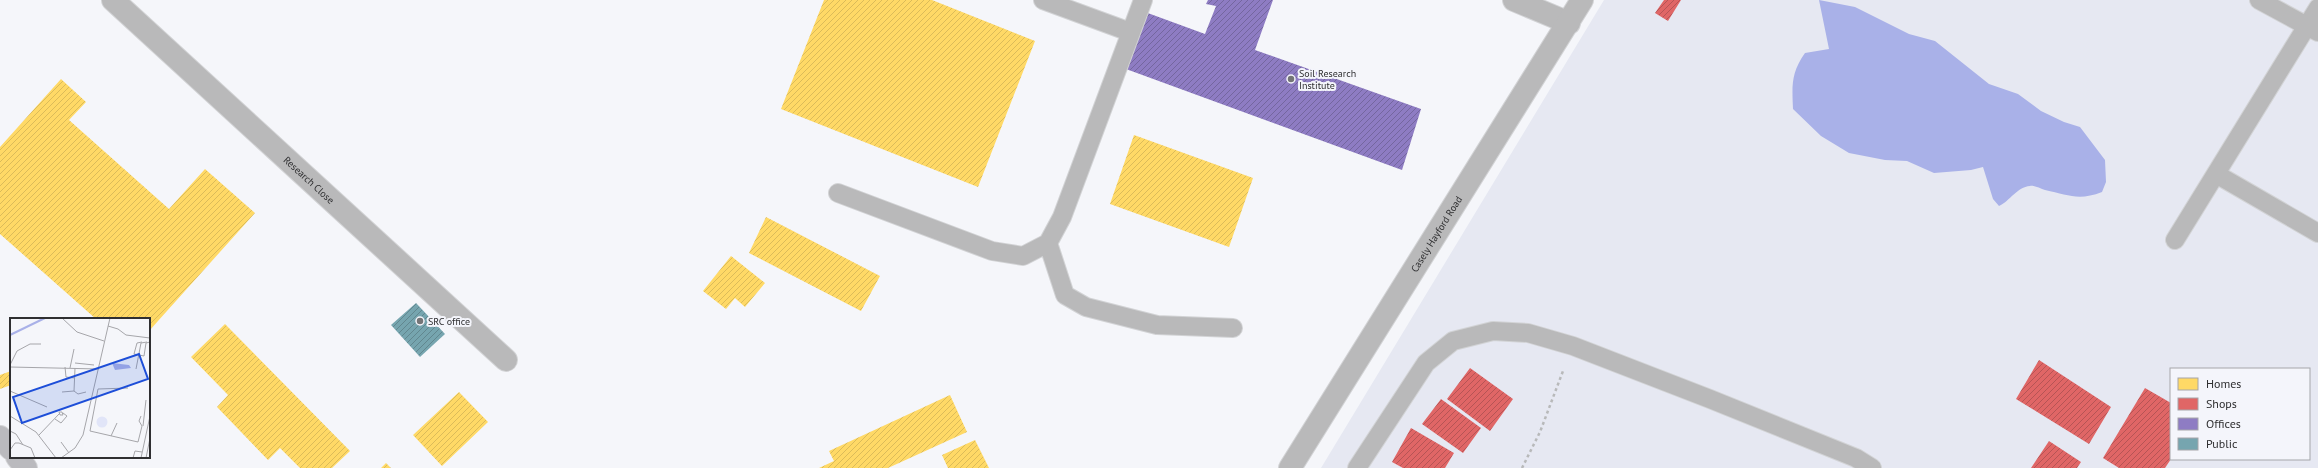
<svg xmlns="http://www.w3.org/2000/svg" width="2318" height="468" viewBox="0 0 2318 468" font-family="'PT Sans',sans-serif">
<defs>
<pattern id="homes-hatch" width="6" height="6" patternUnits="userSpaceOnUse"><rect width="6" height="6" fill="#ffd966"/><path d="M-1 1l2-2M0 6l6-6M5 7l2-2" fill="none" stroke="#dbbb59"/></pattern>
<pattern id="shops-hatch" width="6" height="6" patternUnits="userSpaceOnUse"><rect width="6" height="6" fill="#e06666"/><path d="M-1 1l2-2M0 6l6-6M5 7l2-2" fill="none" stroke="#b65455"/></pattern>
<pattern id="offices-hatch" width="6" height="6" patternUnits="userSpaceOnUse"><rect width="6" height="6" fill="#8e7cc3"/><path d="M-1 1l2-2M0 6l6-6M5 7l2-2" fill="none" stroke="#74669f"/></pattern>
<pattern id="public-hatch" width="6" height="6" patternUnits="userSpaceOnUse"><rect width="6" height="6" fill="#76a5af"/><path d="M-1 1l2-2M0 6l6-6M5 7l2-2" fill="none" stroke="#61878f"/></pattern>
</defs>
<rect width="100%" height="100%" fill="#f5f6fa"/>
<path fill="#e6e8f2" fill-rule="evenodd" d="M 1604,0 L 2318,0 L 2318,468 L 1321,468 ZM 2171,369 L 2309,369 L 2309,459 L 2171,459 Z"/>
<path fill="#a9b1e8" d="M 1819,0 L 1855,7 L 1909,34 L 1935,41 L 1989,84 L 2018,94 L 2041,111 L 2064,122 L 2080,127 L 2105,160 L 2106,182 L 2102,192 C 2079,201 2068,195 2045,190 C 2041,189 2034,185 2030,186 C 2017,187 2010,201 1999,206 L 1993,199 L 1983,167 L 1971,170 L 1934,173 L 1907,161 L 1885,160 L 1849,153 L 1821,136 L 1793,109 C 1792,85 1791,73 1805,53 L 1829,49 Z"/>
<path fill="url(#homes-hatch)" d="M 824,0 L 932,0 L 1035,41 L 978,187 L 781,109 Z
M 61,79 L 86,102 L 69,120 L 169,209 L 205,169 L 255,213 L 149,331 L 149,319 L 96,319 L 0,234 L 0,147 Z
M 1134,135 L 1253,178 L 1229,247 L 1110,204 Z
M 766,217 L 880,276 L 861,311 L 749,253 Z
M 731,256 L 765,283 L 745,307 L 735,298 L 726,309 L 703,291 Z
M 225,324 L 350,451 L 332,468 L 300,468 L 280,448 L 268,460 L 217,407 L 228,395 L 191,357 Z
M 11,371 L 11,385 L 0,389 L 0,375 Z
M 459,392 L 488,422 L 442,466 L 413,435 Z
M 950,395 L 967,432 L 888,468 L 819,468 L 834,461 L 829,451 Z
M 975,440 L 989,468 L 948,468 L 942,455 Z
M 386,463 L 391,468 L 381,468 Z"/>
<path fill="url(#shops-hatch)" d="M 1664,0 L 1681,0 L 1668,21 L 1655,13 Z
M 2039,360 L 2111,407 L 2089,444 L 2016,399 Z
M 1470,368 L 1513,399 L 1490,431 L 1447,399 Z
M 2145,388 L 2171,403 L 2171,459 L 2165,468 L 2119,468 L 2103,458 Z
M 1441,399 L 1481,428 L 1463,453 L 1422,424 Z
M 1411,428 L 1454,453 L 1445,468 L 1403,468 L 1392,462 Z
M 2049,441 L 2081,462 L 2077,468 L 2031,468 Z"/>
<path fill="url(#offices-hatch)" d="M 1208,0 L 1273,0 L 1255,50 L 1421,109 L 1402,170 L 1126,69 L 1145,12 L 1205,34 L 1216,6 L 1206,4 Z"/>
<path fill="url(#public-hatch)" d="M 416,303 L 445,334 L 420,357 L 391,325 Z"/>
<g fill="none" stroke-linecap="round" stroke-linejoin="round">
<defs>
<path id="service" d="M 1043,0 L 1130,32
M 2259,0 L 2318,32
M 2216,174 L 2318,233
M 838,193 L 992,251 L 1023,256 L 1048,243 L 1062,217 L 1143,0
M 2175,240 L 2318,8
M 1048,243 L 1065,295 L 1086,307 L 1157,325 L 1233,328
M 1357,468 L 1426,363 L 1453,341 L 1493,331 L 1528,333 L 1573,346 L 1710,399 L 1856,458 L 1872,468"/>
<g id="minor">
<path id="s1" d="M 113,0 L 506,360"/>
<path d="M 1514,0 L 1569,23"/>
</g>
<g id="tertiary">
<path id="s2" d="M 1290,468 L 1582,0"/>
</g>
<path id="primary" d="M 0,437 L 11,449
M 17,457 L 26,468"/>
</defs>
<use href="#service" stroke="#d2d3d5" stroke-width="20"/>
<use href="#minor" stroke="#d2d3d5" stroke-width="24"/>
<use href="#tertiary" stroke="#d2d3d5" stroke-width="24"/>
<use href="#primary" stroke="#d2d3d5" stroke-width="24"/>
<path stroke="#b8b9ba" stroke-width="2.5" stroke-dasharray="3 3" stroke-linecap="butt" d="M 1522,468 L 1540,432 L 1563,371"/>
<use href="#service" stroke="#b9b9ba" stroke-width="18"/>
<use href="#minor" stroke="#b9b9ba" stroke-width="22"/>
<use href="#tertiary" stroke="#b9b9ba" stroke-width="22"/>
<use href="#primary" stroke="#bababe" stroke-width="22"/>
</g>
<g fill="#747577" stroke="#f4f5fb" stroke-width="1.5">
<circle cx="1291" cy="79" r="4"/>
<circle cx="420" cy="321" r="4"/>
</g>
<g text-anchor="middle" stroke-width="4" stroke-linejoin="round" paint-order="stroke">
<g font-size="10" fill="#2f2f31" stroke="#f4f5fb" text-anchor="start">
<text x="1299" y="77">Soil Research<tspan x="1299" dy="12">Institute</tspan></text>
<text x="428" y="325">SRC office</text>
</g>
<g font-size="10" fill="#2f2f31" stroke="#f4f5fb">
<text dy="4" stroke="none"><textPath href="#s1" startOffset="266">Research Close</textPath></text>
<text dy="4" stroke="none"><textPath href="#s2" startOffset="276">Casely Hayford Road</textPath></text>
</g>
</g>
<g transform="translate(10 318)">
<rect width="140" height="140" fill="#f5f6fa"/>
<path d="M86.5 104a5.5 5.5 0 1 1 11 0a5.5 5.5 0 1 1-11 0Z" fill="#e1e5f8"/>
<path d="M 102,45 L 119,47 L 121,50 L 105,52 Z" fill="#a9b1e8"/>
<path fill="none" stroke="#a9b1e8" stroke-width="2" d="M 0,17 L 35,0"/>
<path fill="none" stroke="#a6a6aa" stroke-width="1" d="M 52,0 L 67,14 L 94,23M 98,8 L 108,11 L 116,17 L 140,20M 132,24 L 127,25 L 124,36 L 134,38 L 136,25 L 140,24M 65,45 L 84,47M 0,47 L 7,33 L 20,26 L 31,26M 0,49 L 89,51M 55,49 L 56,59 L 65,60M 60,50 L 64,31M 126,51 L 131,25 L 137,24M 118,70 L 88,71 L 80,113 L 128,124 L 132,108 L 129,103 L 131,98M 0,73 L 37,89M 64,73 L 68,76 L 76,74M 52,74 L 64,73 L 65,50M 49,94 L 52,94 L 53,97 L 50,97 ZM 0,98 L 26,114 L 46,140M 45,101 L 51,105 L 57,98 L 53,95M 133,108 L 136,82M 0,113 L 6,116 L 13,127M 29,117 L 49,96M 101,118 L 107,105M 51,124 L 59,135M 0,132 L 5,125 L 9,125 L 21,130 L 25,140M 51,140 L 65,130 L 73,117 L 100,0M 123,140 L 125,133 L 132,134M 131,140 L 140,98M 136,140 L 140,120"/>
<path fill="#1d4ed8" fill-opacity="0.15" stroke="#1d4ed8" stroke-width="2" d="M 129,36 L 138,61 L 12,105 L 3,79 Z"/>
<rect width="140" height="140" fill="none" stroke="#2f2f31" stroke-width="2"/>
</g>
<rect x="2170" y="368" width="140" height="92" fill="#f4f5fb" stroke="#a5a6aa"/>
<rect x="2178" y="378" width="20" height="12" fill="#ffd966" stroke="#a5a6aa"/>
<text x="2206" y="388" font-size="12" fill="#2f2f31">Homes</text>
<rect x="2178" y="398" width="20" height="12" fill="#e06666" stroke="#a5a6aa"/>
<text x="2206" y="408" font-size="12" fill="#2f2f31">Shops</text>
<rect x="2178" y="418" width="20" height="12" fill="#8e7cc3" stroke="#a5a6aa"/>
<text x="2206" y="428" font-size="12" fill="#2f2f31">Offices</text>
<rect x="2178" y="438" width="20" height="12" fill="#76a5af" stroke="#a5a6aa"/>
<text x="2206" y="448" font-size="12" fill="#2f2f31">Public</text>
</svg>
